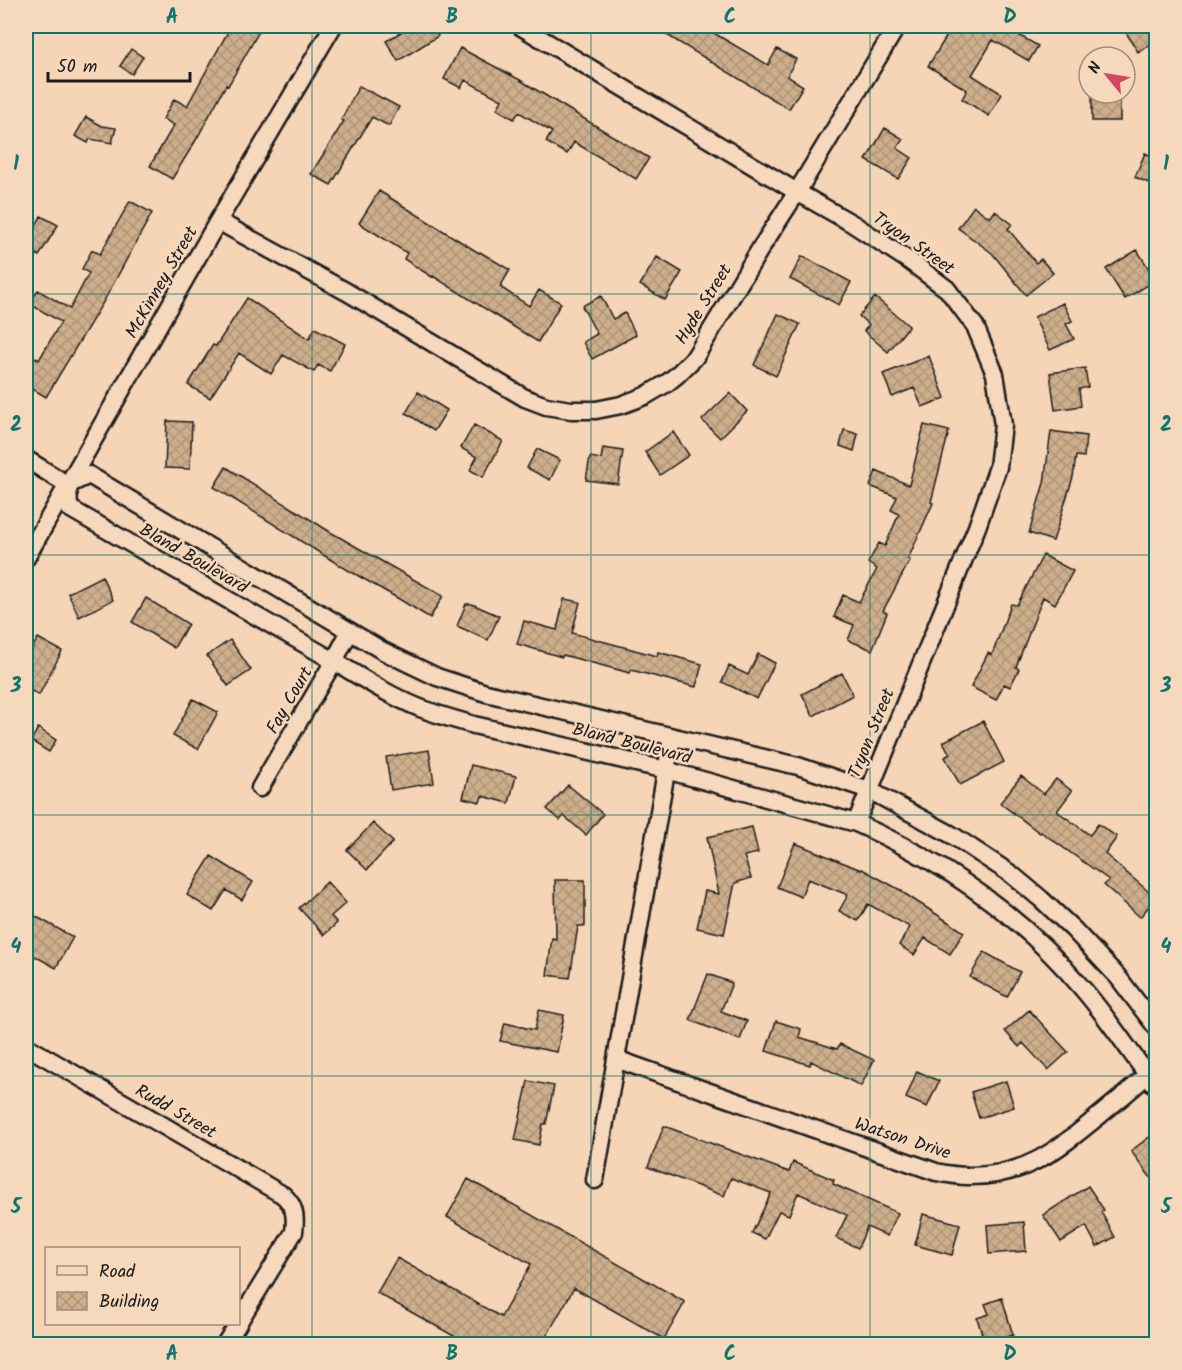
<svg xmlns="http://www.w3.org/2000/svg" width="1182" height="1370" viewBox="0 0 1182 1370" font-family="Kalam,sans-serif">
<defs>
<pattern id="building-cross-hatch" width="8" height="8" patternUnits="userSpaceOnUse" patternTransform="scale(1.5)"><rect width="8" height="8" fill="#ceae8b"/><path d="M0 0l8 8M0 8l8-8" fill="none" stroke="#b09577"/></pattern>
</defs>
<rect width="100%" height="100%" fill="#f5d5b6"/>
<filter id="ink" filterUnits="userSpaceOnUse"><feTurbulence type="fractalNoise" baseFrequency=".0167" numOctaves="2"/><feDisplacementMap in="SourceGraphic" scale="12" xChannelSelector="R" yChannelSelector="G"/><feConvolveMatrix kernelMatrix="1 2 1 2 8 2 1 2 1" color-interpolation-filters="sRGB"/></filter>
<g filter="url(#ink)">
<path fill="url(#building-cross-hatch)" stroke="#1c1c1c" stroke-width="1.5" d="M 231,26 L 262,26 L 228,86 L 226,85 L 196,140 L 172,179 L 150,166 L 174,125 L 163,119 L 174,99 L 187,106 Z
M 411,26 L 431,26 L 438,36 L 398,61 L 386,41 Z
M 652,26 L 702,26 L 768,65 L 777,49 L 796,59 L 787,76 L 803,86 L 789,109 Z
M 953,26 L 1003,26 L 1038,46 L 1029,61 L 993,40 L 972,75 L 1002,94 L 989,116 L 962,99 L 967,90 L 928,66 Z
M 1122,26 L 1156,26 L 1156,41 L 1138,52 Z
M 460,48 L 520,80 L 649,158 L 636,179 L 574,142 L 567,154 L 546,142 L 552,132 L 519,112 L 514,119 L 497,109 L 502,100 L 465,80 L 461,88 L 444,79 Z
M 131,49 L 143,57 L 132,74 L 120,66 Z
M 359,86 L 399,107 L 389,126 L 372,117 L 331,185 L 311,174 L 344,121 L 341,120 Z
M 1092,93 L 1120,93 L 1120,121 L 1092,121 Z
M 86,117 L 102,126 L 116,128 L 112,143 L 90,139 L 88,143 L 75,136 Z
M 885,128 L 903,139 L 897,148 L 912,158 L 898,179 L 866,160 Z
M 1145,153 L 1156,158 L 1156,186 L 1135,177 Z
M 379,191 L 479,253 L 480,252 L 510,270 L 500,287 L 529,306 L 539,290 L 561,303 L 538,342 L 433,276 L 432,277 L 404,259 L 407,253 L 359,223 Z
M 130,201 L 152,213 L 105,299 L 46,397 L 26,385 L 26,352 L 39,360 L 61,322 L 30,304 L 38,290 L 70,309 L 89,273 L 82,269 L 92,250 L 100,254 Z
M 974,206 L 990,218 L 995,211 L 1012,224 L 1008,229 L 1036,263 L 1041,259 L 1053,273 L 1026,295 L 992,253 L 958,228 Z
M 41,216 L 58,225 L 39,256 L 26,248 L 26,227 L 33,231 Z
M 1137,250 L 1156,280 L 1125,299 L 1106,269 Z
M 802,256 L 851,282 L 839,305 L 790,279 Z
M 657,257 L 682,272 L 665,300 L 640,285 Z
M 601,296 L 613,319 L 625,313 L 636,335 L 592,359 L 583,342 L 597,334 L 582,306 Z
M 875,297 L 909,326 L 888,352 L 864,331 L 869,325 L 859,316 Z
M 247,298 L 309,339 L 315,328 L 345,344 L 330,371 L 318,365 L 314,372 L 283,355 L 271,374 L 239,353 L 210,398 L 188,385 L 213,345 L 216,346 Z
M 1063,303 L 1072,321 L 1066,324 L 1074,339 L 1050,350 L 1034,317 Z
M 778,314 L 800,324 L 776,376 L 754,365 Z
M 929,356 L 945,398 L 922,407 L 914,388 L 892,397 L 883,374 Z
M 1085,368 L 1088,387 L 1079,389 L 1081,406 L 1055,410 L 1050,373 Z
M 418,392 L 447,410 L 434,431 L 406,413 Z
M 730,393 L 747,411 L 720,438 L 702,420 Z
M 167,421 L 192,422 L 190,469 L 165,468 Z
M 474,425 L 503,441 L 483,477 L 470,470 L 477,457 L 461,448 Z
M 924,425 L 949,431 L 931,502 L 933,503 L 908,559 L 910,560 L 883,611 L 887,613 L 872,650 L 848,640 L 854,625 L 834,617 L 843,595 L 859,602 L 877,569 L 868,563 L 879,543 L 885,546 L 899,514 L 891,510 L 897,497 L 870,486 L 876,471 L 909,485 Z
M 844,430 L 858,434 L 854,451 L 840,446 Z
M 1051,431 L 1086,436 L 1084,457 L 1076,456 L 1073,477 L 1053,541 L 1029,533 L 1044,483 Z
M 673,432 L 689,455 L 660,475 L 645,452 Z
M 603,448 L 623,451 L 618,484 L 586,480 L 590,457 L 601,459 Z
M 537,449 L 560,460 L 550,480 L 527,468 Z
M 226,467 L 332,533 L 443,596 L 430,618 L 399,599 L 341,566 L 214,487 Z
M 1043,555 L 1073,571 L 1055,604 L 1043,597 L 1016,667 L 1019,669 L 1010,687 L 1004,684 L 996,700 L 971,687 L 988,653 L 992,655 L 1011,604 L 1017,605 Z
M 102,576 L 113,600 L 79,617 L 68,593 Z
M 146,598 L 188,624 L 174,648 L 132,622 Z
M 564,599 L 580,602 L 572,633 L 657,656 L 658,652 L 702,664 L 696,687 L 631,670 L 630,673 L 563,655 L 562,657 L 517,644 L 524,621 L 557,630 Z
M 466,604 L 472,604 L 499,616 L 488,640 L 457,626 Z
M 38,638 L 62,651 L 39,695 L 26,688 L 26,660 Z
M 230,640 L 251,670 L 228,686 L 207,656 Z
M 758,654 L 775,663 L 757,699 L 722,682 L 729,666 L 748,675 Z
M 842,673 L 853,695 L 813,716 L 802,694 Z
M 193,699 L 218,712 L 198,749 L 173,736 Z
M 983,721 L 1004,762 L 960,785 L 945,757 L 950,754 L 943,742 Z
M 38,728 L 56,740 L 49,752 L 31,741 Z
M 429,750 L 434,783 L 391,790 L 386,757 Z
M 471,765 L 516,776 L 509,803 L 482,796 L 480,802 L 463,798 Z
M 1021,776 L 1044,794 L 1056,779 L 1072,791 L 1057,811 L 1090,835 L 1098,824 L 1117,837 L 1105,854 L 1156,898 L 1140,917 L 1104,885 L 1109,880 L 1041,832 L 1040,833 L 1000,803 Z
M 568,785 L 603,814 L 586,835 L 564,816 L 560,820 L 547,809 Z
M 373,823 L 393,842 L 367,870 L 347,850 Z
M 752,827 L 758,853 L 744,856 L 751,878 L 735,883 L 724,934 L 697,928 L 705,891 L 719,894 L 707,837 Z
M 795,843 L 861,870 L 862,869 L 902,891 L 902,892 L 964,932 L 950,954 L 925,938 L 914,955 L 899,945 L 910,927 L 868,904 L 858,921 L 839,911 L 848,895 L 808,879 L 801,897 L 777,887 Z
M 211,856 L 253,882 L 242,900 L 226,890 L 213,911 L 187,895 Z
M 555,880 L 585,880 L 585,926 L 578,926 L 570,978 L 547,975 L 552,938 L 556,939 Z
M 327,882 L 346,903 L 331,916 L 337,923 L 324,935 L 299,908 Z
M 26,911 L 73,937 L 56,968 L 26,951 Z
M 984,952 L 1020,972 L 1007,997 L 970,977 Z
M 708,974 L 732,983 L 721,1011 L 747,1021 L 740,1040 L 690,1020 Z
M 539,1010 L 564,1015 L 557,1052 L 500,1041 L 505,1023 L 535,1030 Z
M 1029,1010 L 1068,1052 L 1048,1070 L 1023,1043 L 1019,1047 L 1005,1031 Z
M 776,1021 L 801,1029 L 799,1037 L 837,1049 L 840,1044 L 874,1060 L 861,1086 L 811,1061 L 810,1065 L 766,1051 Z
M 917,1071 L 939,1081 L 927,1107 L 906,1098 Z
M 528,1081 L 554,1086 L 546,1124 L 543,1124 L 539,1145 L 515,1140 Z
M 1006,1081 L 1014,1107 L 979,1118 L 971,1092 Z
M 664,1126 L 789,1172 L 793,1162 L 834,1180 L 833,1184 L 898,1213 L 887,1236 L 867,1227 L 858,1248 L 836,1238 L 847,1215 L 798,1193 L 789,1215 L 779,1211 L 765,1239 L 752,1233 L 771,1193 L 731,1178 L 724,1196 L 648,1167 Z
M 1156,1132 L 1156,1185 L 1131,1151 Z
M 468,1179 L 685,1302 L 664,1339 L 574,1288 L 542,1344 L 468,1344 L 377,1293 L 397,1258 L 501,1317 L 531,1264 L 447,1217 Z
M 1088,1186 L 1104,1210 L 1101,1212 L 1115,1237 L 1097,1247 L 1086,1226 L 1061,1242 L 1043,1215 Z
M 923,1214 L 960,1224 L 952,1255 L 915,1245 Z
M 1024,1222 L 1026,1251 L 989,1254 L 987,1225 Z
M 1002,1298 L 1013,1335 L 985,1344 L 977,1318 L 989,1314 L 985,1304 Z"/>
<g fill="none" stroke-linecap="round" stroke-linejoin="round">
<defs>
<path id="street" d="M 520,26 L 797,192 L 853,224 L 911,262 L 947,289 L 975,326 L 995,374 L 1003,425 L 998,467 L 977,527 L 856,823
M 218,221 L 347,292 L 525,398 L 546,406 L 571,410 L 596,410 L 621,405 L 645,396 L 667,383 L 677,375 L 695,357 L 762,246 L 797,192 L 897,26
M 26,459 L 68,485
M 68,485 L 69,508 L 334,661 C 362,678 390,696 420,708 C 438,715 456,720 474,725 L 666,770 L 856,823 C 942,861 1021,915 1082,988 C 1109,1019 1131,1054 1156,1086
M 68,485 L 89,475 L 383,651 L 437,677 L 486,693 L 798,766 L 869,790 L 952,835 L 1011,874 L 1041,899 L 1073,929 L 1118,977 L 1156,1027
M 26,558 L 218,221 L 333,26
M 260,788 L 334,661 L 350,631
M 26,1046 L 283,1195 C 295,1206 296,1216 294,1232 L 238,1323
M 616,1059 L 936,1172 C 946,1174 958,1176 968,1176 C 1026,1177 1058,1149 1100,1115 C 1119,1099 1139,1084 1156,1066
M 595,1180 L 672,737
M 225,1344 L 238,1324"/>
</defs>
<use href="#street" stroke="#1c1c1c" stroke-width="21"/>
<use href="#street" stroke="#f6d8bc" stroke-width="16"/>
</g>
</g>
<path fill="none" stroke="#0f766e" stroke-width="1.5" stroke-opacity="0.55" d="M 312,26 L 312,1344M 591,26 L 591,1344M 870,26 L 870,1344M 26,294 L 1156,294M 26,555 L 1156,555M 26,815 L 1156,815M 26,1076 L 1156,1076"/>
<g text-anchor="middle" stroke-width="5" stroke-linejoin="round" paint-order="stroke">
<g font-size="18" fill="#1c1c1c" stroke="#f6d8bc">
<text transform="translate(914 243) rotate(35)" y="6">Tryon Street</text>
<text transform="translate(161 282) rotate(-60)" y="6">McKinney Street</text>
<text transform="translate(703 304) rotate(-58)" y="6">Hyde Street</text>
<text transform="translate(194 558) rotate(30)" y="6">Bland Boulevard</text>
<text transform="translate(289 700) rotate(-60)" y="6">Fay Court</text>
<text transform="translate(871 733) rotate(-68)" y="6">Tryon Street</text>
<text transform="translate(632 743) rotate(14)" y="6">Bland Boulevard</text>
<text transform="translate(176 1111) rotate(30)" y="6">Rudd Street</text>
<text transform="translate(903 1138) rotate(18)" y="6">Watson Drive</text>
</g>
</g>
<rect width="1182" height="1370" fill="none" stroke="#f6d8bc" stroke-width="66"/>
<rect x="45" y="1247" width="195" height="78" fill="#f6d8bc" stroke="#9f8d7c" stroke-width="1.5"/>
<rect x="57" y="1266" width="30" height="9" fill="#f6d8bc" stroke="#9f8d7c" stroke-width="1.5"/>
<text x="99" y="1277" font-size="18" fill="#1c1c1c">Road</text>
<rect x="57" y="1292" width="30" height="18" fill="url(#building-cross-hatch)" stroke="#9f8d7c" stroke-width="1.5"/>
<text x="99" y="1307" font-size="18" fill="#1c1c1c">Building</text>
<g transform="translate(1107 75) rotate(300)"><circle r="28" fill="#f6d8bc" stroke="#9f8d7c" stroke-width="1.5"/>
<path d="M0-4.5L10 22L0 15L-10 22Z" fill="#d1495b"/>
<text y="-9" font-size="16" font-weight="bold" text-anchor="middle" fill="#1c1c1c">N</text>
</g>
<path d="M48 72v9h142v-9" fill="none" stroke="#1c1c1c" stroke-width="3"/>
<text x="57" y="72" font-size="18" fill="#1c1c1c" stroke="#f6d8bc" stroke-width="4.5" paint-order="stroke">50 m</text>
<rect x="33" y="33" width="1116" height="1304" fill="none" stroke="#0f766e" stroke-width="2"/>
<g font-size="20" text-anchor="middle" font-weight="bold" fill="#0f766e">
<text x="172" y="23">A</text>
<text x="452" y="23">B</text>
<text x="730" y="23">C</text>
<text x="1010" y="23">D</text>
<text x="16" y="170">1</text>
<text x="1166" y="170">1</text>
<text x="16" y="431">2</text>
<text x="1166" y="431">2</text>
<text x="16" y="692">3</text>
<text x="1166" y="692">3</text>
<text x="16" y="953">4</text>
<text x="1166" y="953">4</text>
<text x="16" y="1213">5</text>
<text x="1166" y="1213">5</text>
<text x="172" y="1360">A</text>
<text x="452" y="1360">B</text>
<text x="730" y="1360">C</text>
<text x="1010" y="1360">D</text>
</g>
</svg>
